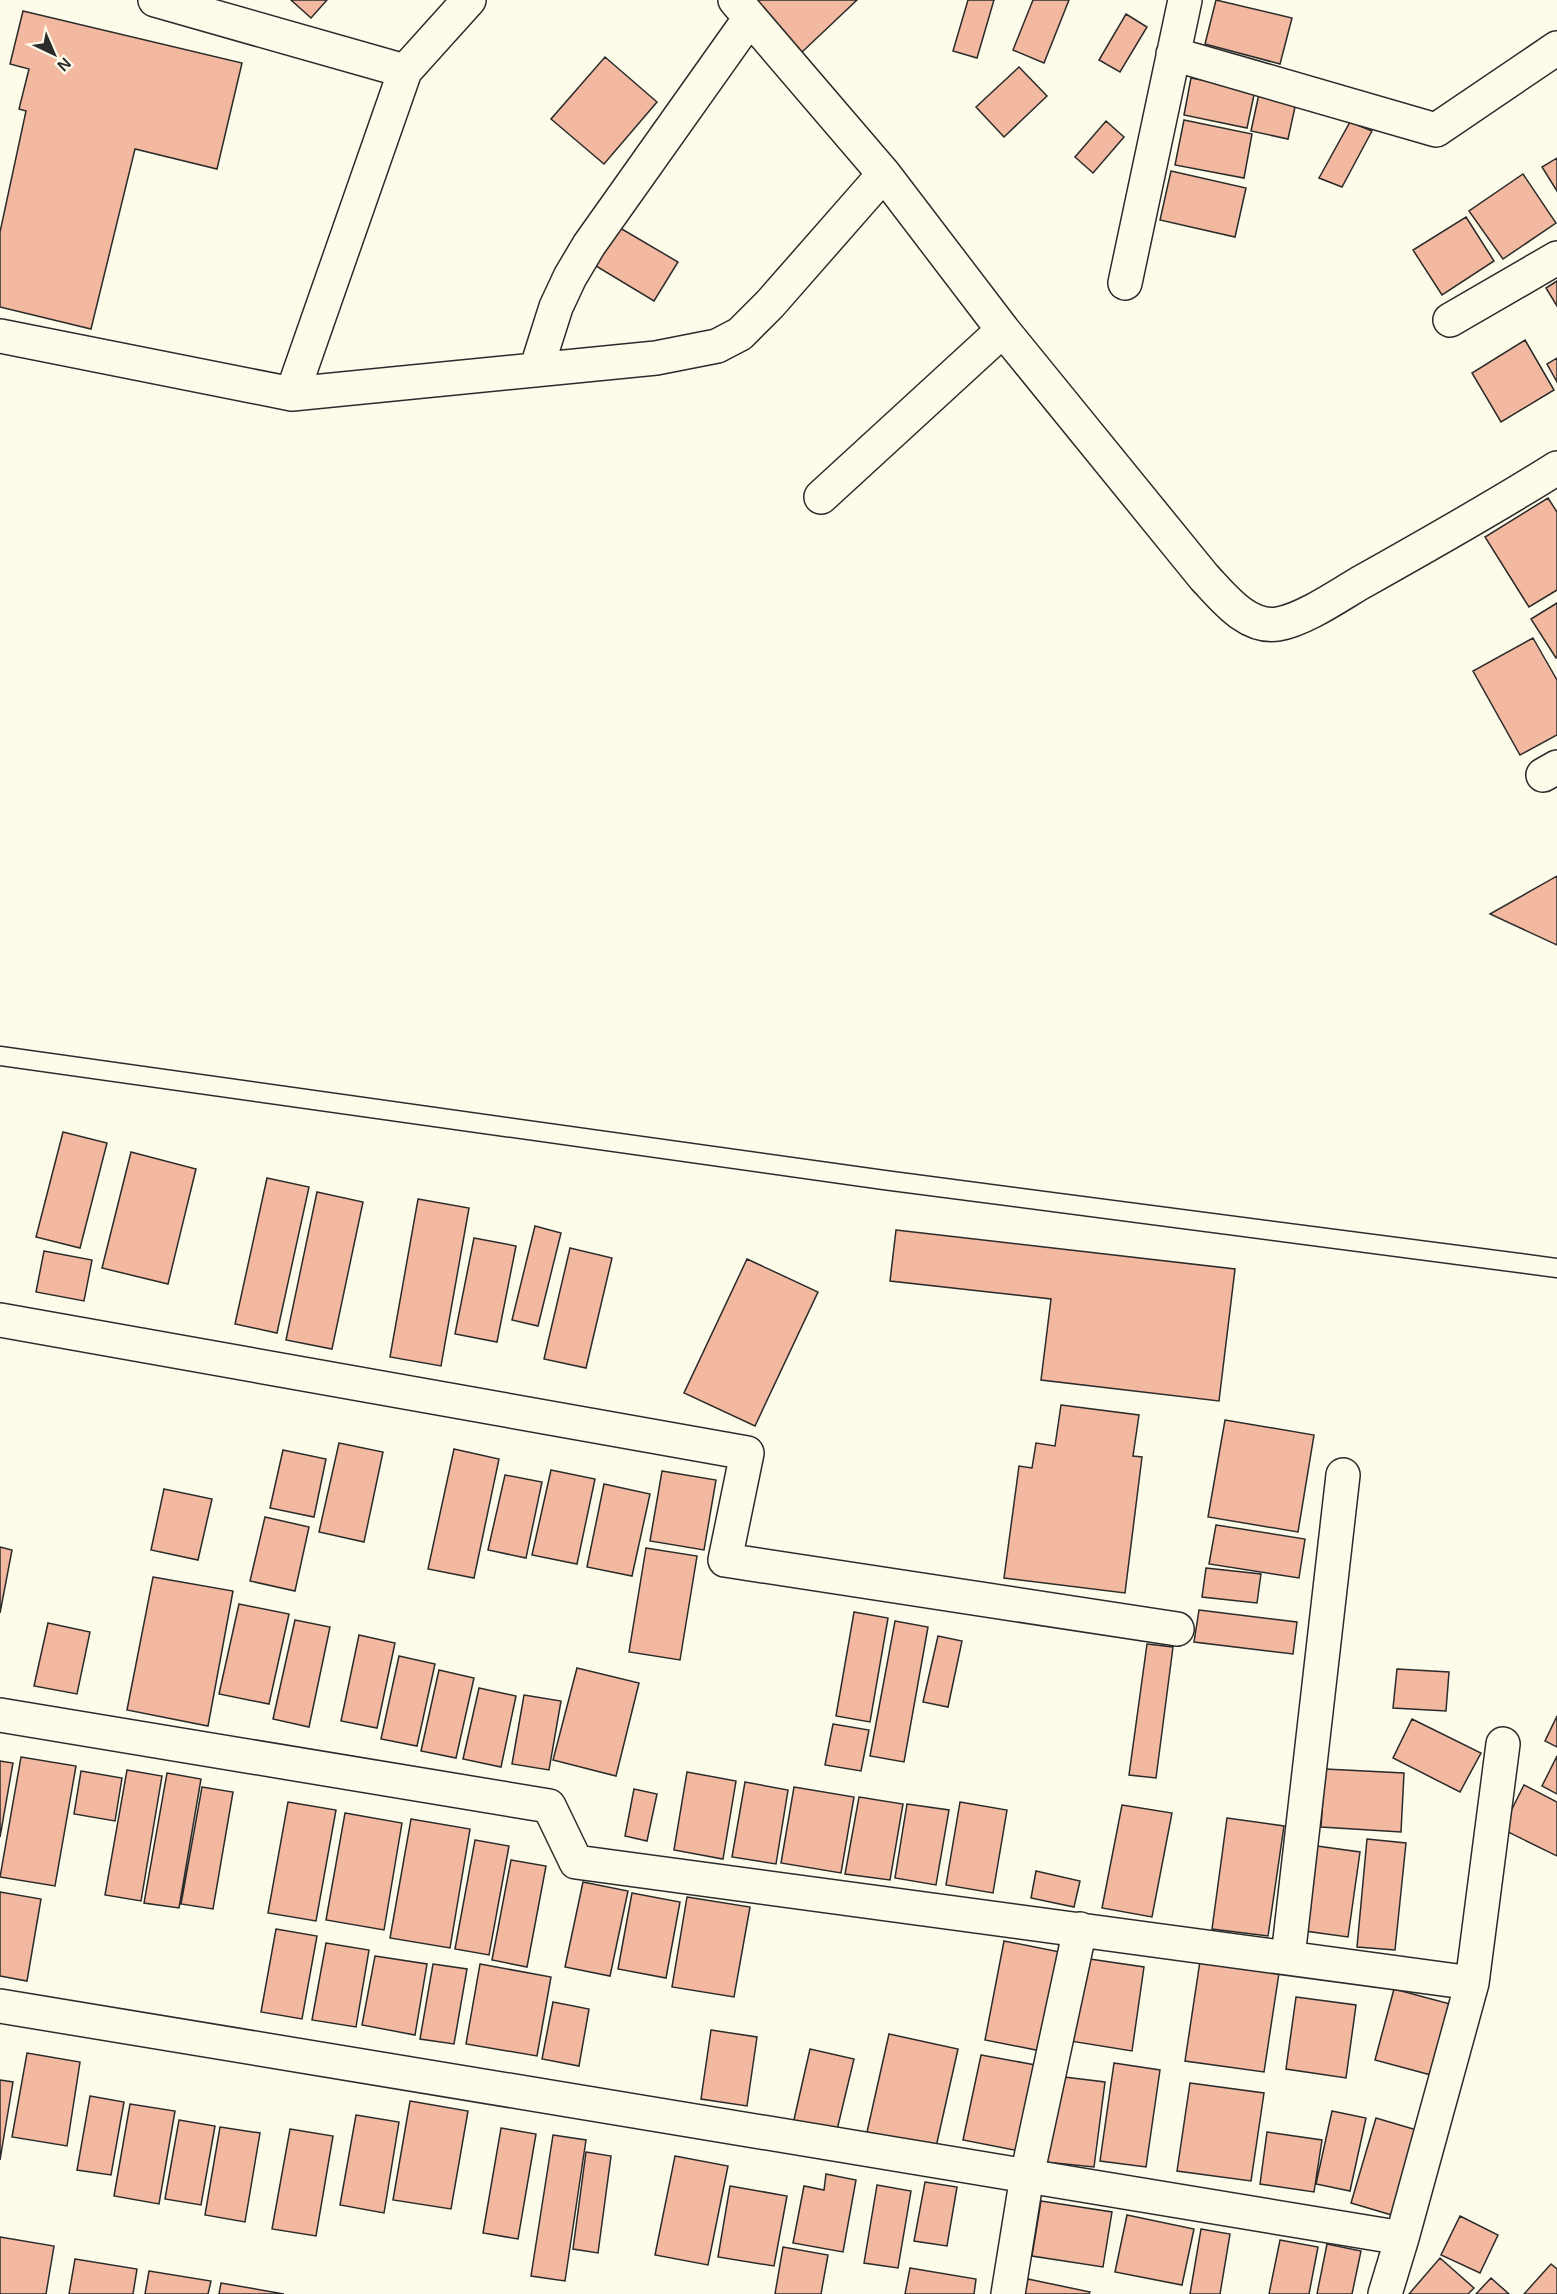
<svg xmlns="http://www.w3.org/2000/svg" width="1557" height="2294" viewBox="0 0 1557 2294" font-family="Helvetica,sans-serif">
<rect width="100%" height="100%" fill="#fdfbea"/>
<path fill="#f2b8a0" stroke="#2b2b2b" stroke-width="1.5" d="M 291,0 L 327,0 L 311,18 Z
M 751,0 L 857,0 L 801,53 Z
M 968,0 L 994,0 L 977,58 L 953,51 Z
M 1033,0 L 1069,0 L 1044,63 L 1013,50 Z
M 1216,0 L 1292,18 L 1280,64 L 1205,44 Z
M 23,11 L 242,63 L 217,169 L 135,149 L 91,329 L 0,307 L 0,232 L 26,111 L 19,109 L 29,69 L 10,64 Z
M 1126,14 L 1147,27 L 1120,72 L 1099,60 Z
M 605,57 L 657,102 L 604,164 L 551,119 Z
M 1019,67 L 1047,96 L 1004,137 L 976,107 Z
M 1191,78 L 1255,90 L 1247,128 L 1184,115 Z
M 1260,89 L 1297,98 L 1288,139 L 1251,131 Z
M 1184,120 L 1252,134 L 1244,178 L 1175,165 Z
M 1106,121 L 1124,137 L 1093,173 L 1075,157 Z
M 1350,122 L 1372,131 L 1342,187 L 1319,178 Z
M 1557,158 L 1557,191 L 1542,167 Z
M 1171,171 L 1246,188 L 1235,237 L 1160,220 Z
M 1523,174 L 1556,223 L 1503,259 L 1469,211 Z
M 1466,217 L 1494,261 L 1442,295 L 1413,250 Z
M 615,225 L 678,262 L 654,301 L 591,263 Z
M 1557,281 L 1557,306 L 1546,288 Z
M 1525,340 L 1554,390 L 1501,422 L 1472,373 Z
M 1557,358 L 1557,382 L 1547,364 Z
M 1548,498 L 1557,512 L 1557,590 L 1529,607 L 1485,537 Z
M 1557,603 L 1557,658 L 1556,658 L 1531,619 Z
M 1533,638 L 1557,680 L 1557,735 L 1520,755 L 1473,671 Z
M 1557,876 L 1557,945 L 1490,914 Z
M 63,1132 L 107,1143 L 80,1248 L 36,1237 Z
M 131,1152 L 196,1169 L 168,1284 L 102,1268 Z
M 267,1178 L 309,1187 L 277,1333 L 235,1324 Z
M 317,1192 L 363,1202 L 332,1349 L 286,1340 Z
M 418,1199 L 469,1208 L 441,1366 L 390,1357 Z
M 535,1226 L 561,1233 L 538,1326 L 512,1320 Z
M 896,1230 L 1235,1269 L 1219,1401 L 1041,1380 L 1051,1299 L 890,1281 Z
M 474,1238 L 516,1246 L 497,1342 L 455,1334 Z
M 570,1248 L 612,1258 L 586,1368 L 544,1359 Z
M 44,1251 L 92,1260 L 84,1301 L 36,1292 Z
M 747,1259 L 818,1292 L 755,1426 L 684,1393 Z
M 1061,1405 L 1139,1415 L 1133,1456 L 1142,1457 L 1125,1593 L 1004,1578 L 1019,1466 L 1032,1468 L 1036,1443 L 1055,1446 Z
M 1225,1420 L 1314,1435 L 1298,1532 L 1208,1517 Z
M 339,1443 L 383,1452 L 364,1542 L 319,1532 Z
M 454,1449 L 499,1459 L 474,1578 L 428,1569 Z
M 283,1450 L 326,1459 L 314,1517 L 270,1508 Z
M 551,1470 L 595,1479 L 577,1564 L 532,1555 Z
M 662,1471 L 716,1480 L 704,1550 L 650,1541 Z
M 505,1475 L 542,1482 L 526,1558 L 488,1550 Z
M 604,1484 L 650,1494 L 632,1576 L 587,1567 Z
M 164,1489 L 212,1499 L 198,1560 L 151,1550 Z
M 265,1517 L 309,1527 L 295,1591 L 250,1581 Z
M 1216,1525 L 1305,1539 L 1299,1578 L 1209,1564 Z
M 0,1547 L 12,1550 L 0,1613 Z
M 646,1548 L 697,1556 L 680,1660 L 629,1652 Z
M 1206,1568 L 1261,1574 L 1257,1603 L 1202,1597 Z
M 153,1577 L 233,1591 L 208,1726 L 127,1710 Z
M 239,1604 L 289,1614 L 269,1704 L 219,1694 Z
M 1199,1610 L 1297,1622 L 1293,1654 L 1194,1642 Z
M 854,1612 L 888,1618 L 870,1722 L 836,1716 Z
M 295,1620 L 330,1627 L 309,1727 L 273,1719 Z
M 895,1621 L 928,1627 L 904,1762 L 870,1756 Z
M 48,1623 L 90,1632 L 77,1694 L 34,1686 Z
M 359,1635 L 395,1643 L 377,1728 L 341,1721 Z
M 938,1636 L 962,1641 L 948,1707 L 923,1702 Z
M 1147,1644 L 1173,1647 L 1156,1778 L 1129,1775 Z
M 399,1656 L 435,1664 L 417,1746 L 381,1739 Z
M 577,1668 L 639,1683 L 616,1776 L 553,1760 Z
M 1397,1669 L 1449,1672 L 1446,1711 L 1393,1708 Z
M 439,1670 L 474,1678 L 456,1758 L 421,1751 Z
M 479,1688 L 516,1696 L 501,1767 L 463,1759 Z
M 524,1695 L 561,1701 L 549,1770 L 512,1764 Z
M 1557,1716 L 1557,1747 L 1545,1741 Z
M 1412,1719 L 1481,1753 L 1460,1792 L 1393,1758 Z
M 833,1724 L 869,1730 L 861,1771 L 825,1765 Z
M 1557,1756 L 1557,1794 L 1542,1786 Z
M 21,1757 L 76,1766 L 55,1886 L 0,1877 Z
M 0,1761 L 13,1763 L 0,1837 Z
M 1325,1769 L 1404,1773 L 1401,1832 L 1321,1827 Z
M 127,1770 L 162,1776 L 141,1901 L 105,1895 Z
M 81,1771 L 122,1778 L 115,1821 L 74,1814 Z
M 687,1772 L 736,1781 L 723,1859 L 674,1850 Z
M 167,1773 L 201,1779 L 179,1908 L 144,1903 Z
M 745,1782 L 788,1790 L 776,1864 L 732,1857 Z
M 1524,1785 L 1557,1802 L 1557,1856 L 1502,1829 Z
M 202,1787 L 233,1792 L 213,1909 L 181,1904 Z
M 794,1787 L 854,1797 L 841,1873 L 781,1863 Z
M 634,1789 L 657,1794 L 647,1841 L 625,1836 Z
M 859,1797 L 903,1804 L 890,1880 L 845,1874 Z
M 288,1802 L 336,1810 L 316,1921 L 268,1913 Z
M 960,1802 L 1007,1810 L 993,1893 L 946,1885 Z
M 907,1804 L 949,1810 L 936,1885 L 895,1878 Z
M 1122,1805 L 1172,1813 L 1152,1917 L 1102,1908 Z
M 345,1813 L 402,1823 L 384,1930 L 326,1920 Z
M 1227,1818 L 1284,1826 L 1268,1936 L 1212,1929 Z
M 411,1819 L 470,1829 L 450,1948 L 390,1938 Z
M 1367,1839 L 1406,1843 L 1395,1950 L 1357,1947 Z
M 475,1840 L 509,1846 L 489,1955 L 455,1949 Z
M 1317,1846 L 1360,1852 L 1348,1937 L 1305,1931 Z
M 511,1860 L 546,1866 L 527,1967 L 492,1960 Z
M 1036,1871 L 1080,1881 L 1074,1907 L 1031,1898 Z
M 583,1882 L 628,1891 L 610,1976 L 565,1967 Z
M 0,1892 L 41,1899 L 27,1981 L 0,1976 Z
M 632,1893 L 680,1902 L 666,1978 L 618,1969 Z
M 687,1897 L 750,1907 L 734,1997 L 672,1987 Z
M 276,1929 L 317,1936 L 302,2019 L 261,2012 Z
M 1004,1941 L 1060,1952 L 1041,2051 L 985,2040 Z
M 326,1943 L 369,1950 L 356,2027 L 312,2020 Z
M 375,1956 L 427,1964 L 415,2035 L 362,2025 Z
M 1083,1958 L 1144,1967 L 1132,2051 L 1070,2041 Z
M 1200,1961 L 1279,1973 L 1264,2072 L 1185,2061 Z
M 433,1964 L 467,1969 L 454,2044 L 420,2039 Z
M 480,1964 L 551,1977 L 537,2056 L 466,2044 Z
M 1394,1989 L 1450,2004 L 1431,2075 L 1375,2060 Z
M 1296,1997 L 1356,2005 L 1346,2078 L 1286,2069 Z
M 553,2002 L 589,2009 L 579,2066 L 542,2059 Z
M 711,2030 L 757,2037 L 747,2106 L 701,2099 Z
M 889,2034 L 958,2049 L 936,2147 L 867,2132 Z
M 810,2049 L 854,2059 L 836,2134 L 793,2124 Z
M 27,2053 L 80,2062 L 67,2146 L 12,2137 Z
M 981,2055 L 1036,2065 L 1019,2151 L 963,2140 Z
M 1114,2063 L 1160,2070 L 1146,2167 L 1100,2161 Z
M 1056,2076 L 1105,2082 L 1094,2167 L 1045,2162 Z
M 0,2080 L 13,2082 L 0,2160 Z
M 1190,2083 L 1264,2093 L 1251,2181 L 1177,2171 Z
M 90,2096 L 124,2102 L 111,2175 L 77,2170 Z
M 410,2101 L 468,2111 L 451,2209 L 393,2200 Z
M 130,2104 L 175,2111 L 159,2204 L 114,2196 Z
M 1332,2111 L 1366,2118 L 1350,2191 L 1316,2184 Z
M 356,2115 L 399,2122 L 384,2213 L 340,2205 Z
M 1376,2118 L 1420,2131 L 1395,2216 L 1351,2203 Z
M 179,2120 L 215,2126 L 201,2205 L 165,2199 Z
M 220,2127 L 260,2133 L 245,2222 L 205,2215 Z
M 501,2128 L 536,2134 L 518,2239 L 483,2233 Z
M 290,2129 L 333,2136 L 316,2236 L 272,2229 Z
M 1267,2132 L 1322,2140 L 1314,2192 L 1260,2184 Z
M 553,2135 L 586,2140 L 565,2281 L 531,2276 Z
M 586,2152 L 611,2156 L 598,2253 L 573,2249 Z
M 675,2156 L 728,2166 L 708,2265 L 655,2255 Z
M 826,2174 L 856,2180 L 843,2252 L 793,2243 L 804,2186 L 824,2190 Z
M 925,2182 L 957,2187 L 947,2246 L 914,2241 Z
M 877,2185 L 911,2191 L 898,2268 L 864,2263 Z
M 730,2186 L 787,2196 L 774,2266 L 718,2257 Z
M 1041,2201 L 1112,2212 L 1103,2267 L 1032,2256 Z
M 1127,2215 L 1194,2229 L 1182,2285 L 1115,2272 Z
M 1460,2216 L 1498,2235 L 1480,2273 L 1441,2255 Z
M 1201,2229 L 1230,2234 L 1220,2294 L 1190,2294 Z
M 0,2237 L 54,2246 L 46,2294 L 0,2294 Z
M 1280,2240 L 1318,2247 L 1309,2294 L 1269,2294 Z
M 1327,2244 L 1361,2251 L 1352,2294 L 1317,2294 Z
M 783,2247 L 828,2255 L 821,2294 L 775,2294 Z
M 1440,2258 L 1474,2288 L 1468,2294 L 1409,2294 Z
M 75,2259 L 137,2269 L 133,2294 L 69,2294 Z
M 1551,2264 L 1557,2269 L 1557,2294 L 1524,2294 Z
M 910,2268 L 976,2279 L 974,2294 L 905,2294 Z
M 149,2271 L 211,2281 L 208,2294 L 145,2294 Z
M 1491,2278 L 1509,2294 L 1476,2294 Z
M 1028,2279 L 1090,2292 L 1089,2294 L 1024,2294 Z
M 221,2283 L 284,2294 L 219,2294 Z"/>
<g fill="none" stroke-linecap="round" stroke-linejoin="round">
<defs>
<path id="service" d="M 0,1056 L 884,1180 L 1557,1268"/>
<path id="minor" d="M 155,0 L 405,71
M 735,0 L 884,174 L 1003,330 L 1204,577 C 1223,597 1247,629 1278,624 C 1303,620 1338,596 1360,583 C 1426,546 1492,509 1557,468
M 1173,54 L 1436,130 L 1557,48
M 1125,283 L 1185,0
M 1450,320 L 1557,258
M 0,336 L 292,394 L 405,71 L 469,0
M 536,370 L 556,307 L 570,277 L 589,245 L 750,18
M 292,394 L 656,358 L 717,346 L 740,334 L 770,304 L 884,174
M 821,497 L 1003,330
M 1543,775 L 1557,767
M 0,1320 L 747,1453 L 725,1560 L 1177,1629
M 0,1715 L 549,1806 L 576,1862 L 1472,1983
M 1288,1957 L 1343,1475
M 0,2006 L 1402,2238
M 1008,2294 L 1027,2176 L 1080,1929
M 1385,2294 L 1402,2238 L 1472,1983 L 1503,1744"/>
</defs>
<use href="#service" stroke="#2b2b2b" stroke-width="21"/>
<use href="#minor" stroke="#2b2b2b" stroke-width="36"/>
<use href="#service" stroke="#fdfbea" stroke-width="18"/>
<use href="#minor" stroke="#fdfbea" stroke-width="33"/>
</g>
<g transform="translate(54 54) rotate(136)" stroke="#fdfbea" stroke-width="4.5" paint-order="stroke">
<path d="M0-4.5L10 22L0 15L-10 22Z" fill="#2b2b2b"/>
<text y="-9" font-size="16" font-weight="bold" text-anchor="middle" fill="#2b2b2b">N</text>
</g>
</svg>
